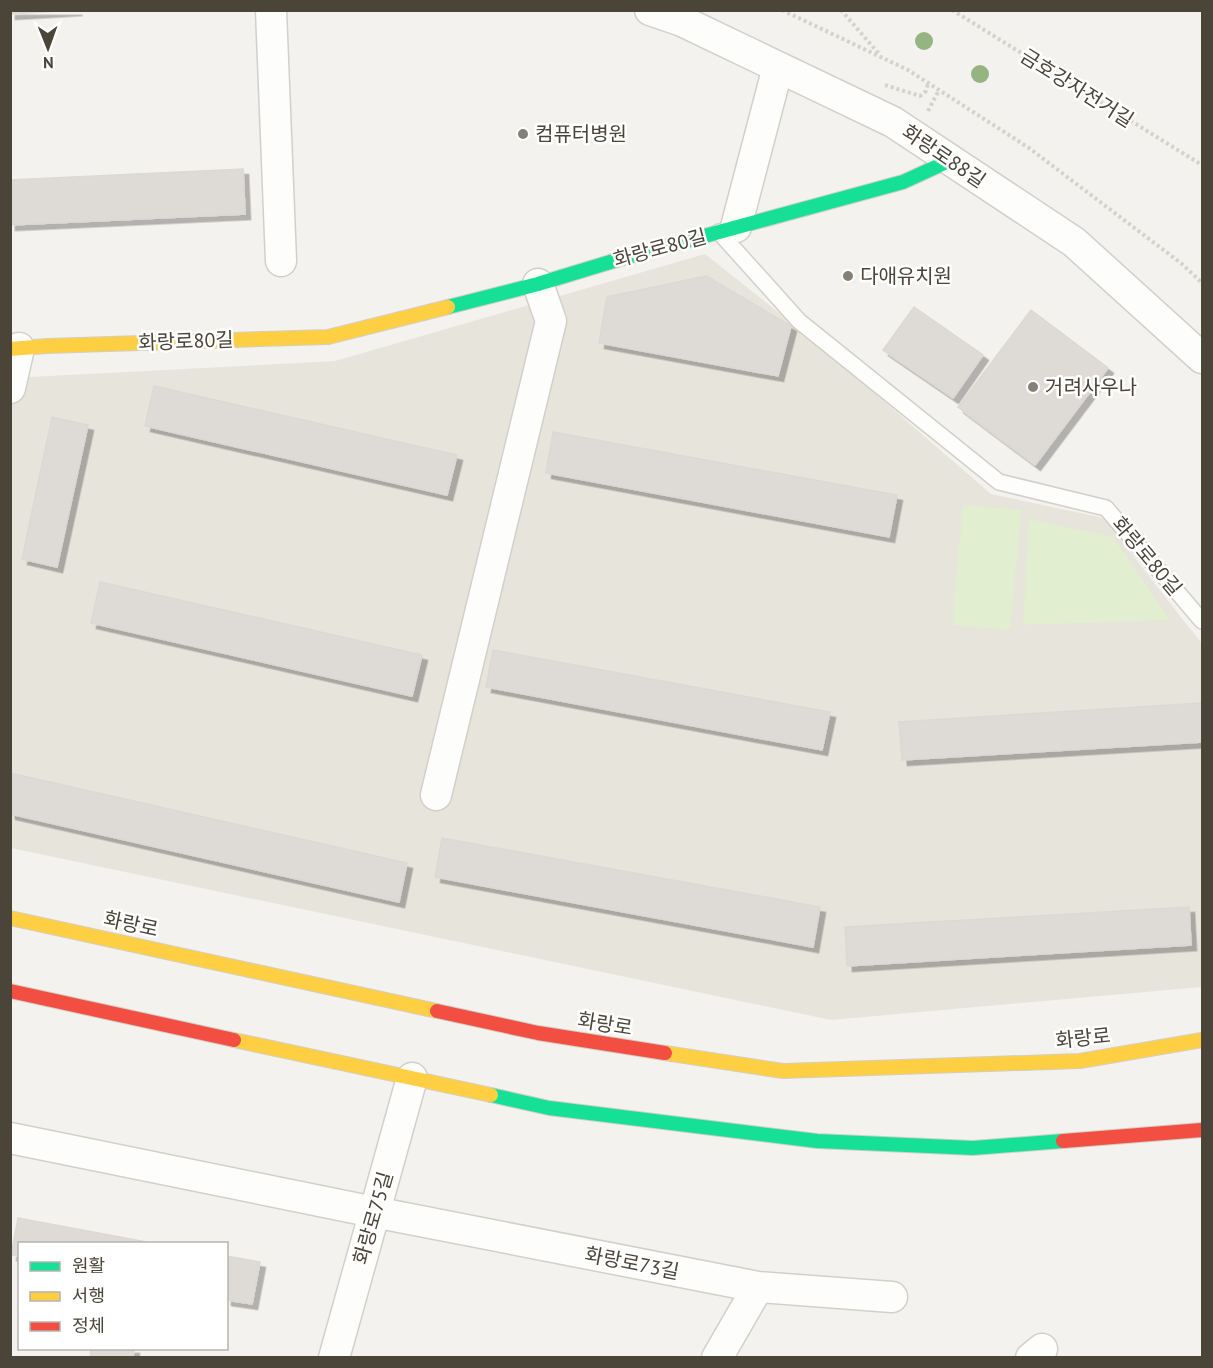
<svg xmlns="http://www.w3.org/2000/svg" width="1213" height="1368" viewBox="0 0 1213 1368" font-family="'PT Sans','Noto Sans KR',sans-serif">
<defs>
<filter id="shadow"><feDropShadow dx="5.5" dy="5.5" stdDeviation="0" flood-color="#0004"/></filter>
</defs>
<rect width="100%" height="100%" fill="#f4f2ee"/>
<path fill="#e7e4dc" d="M 705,254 L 812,339 L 991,494 L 1104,518 L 1187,625 L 1202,643 L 1202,987 L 831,1020 L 11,848 L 11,378 L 335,361 Z"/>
<path fill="#e1eecf" d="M 963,505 L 1021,510 L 1010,630 L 952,625 Z
M 1029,519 L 1113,537 L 1169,620 L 1023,625 Z"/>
<path fill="#dedbd6" stroke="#dcd9d4" stroke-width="1.5" filter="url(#shadow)" d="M 10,10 L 77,10 L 10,14 Z
M 243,169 L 245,214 L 10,225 L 10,180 Z
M 706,276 L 791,326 L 778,376 L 599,343 L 607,297 Z
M 914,307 L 983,355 L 953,398 L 883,350 Z
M 1031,310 L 1108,368 L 1035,465 L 958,407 Z
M 154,386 L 457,455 L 447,495 L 145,426 Z
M 52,417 L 88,425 L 57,567 L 22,559 Z
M 553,432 L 897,495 L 889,537 L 546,473 Z
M 100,582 L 422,655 L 412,696 L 91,623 Z
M 493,650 L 830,712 L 822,750 L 486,687 Z
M 1202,703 L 1202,742 L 902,760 L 899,722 Z
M 10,773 L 407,863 L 399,902 L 10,814 Z
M 442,838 L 820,907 L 813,947 L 435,877 Z
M 1189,907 L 1191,945 L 847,966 L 845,927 Z
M 18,1218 L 157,1244 L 20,1244 L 20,1256 L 11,1255 Z
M 226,1256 L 260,1262 L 252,1304 L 226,1300 Z
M 91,1348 L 134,1348 L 133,1358 L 90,1358 Z"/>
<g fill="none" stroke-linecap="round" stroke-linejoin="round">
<defs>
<path id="lane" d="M 719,232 L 799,321 L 999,482 L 1106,508 L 1202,621"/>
<path id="street" d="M 271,10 L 281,261
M 650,10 L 682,21 L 893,122 L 1074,242 L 1202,358
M 736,227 L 778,67
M 10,388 L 19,348
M 436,795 L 551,321 L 538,284
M 10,1138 L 374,1212 L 758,1287 L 892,1297
M 334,1358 L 412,1078
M 717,1358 L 758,1287
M 1031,1358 L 1042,1349"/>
<path id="fast" d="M 448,307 L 538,284 L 620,259 L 903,182 L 951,160
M 491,1095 L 549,1108 L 817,1141 L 973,1148 L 1063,1141"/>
<path id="slow" d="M 10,349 L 47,346 L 328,337 L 448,307
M 10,918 L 437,1011
M 234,1040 L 491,1095
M 665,1053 L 783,1071 L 1080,1061 L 1202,1040"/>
<path id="jam" d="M 10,991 L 234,1040
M 437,1011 L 538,1033 L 665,1053
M 1063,1141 L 1202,1130"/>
</defs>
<use href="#lane" stroke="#d2d0cb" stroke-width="18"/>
<use href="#street" stroke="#d2d0cb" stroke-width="33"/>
<use href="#fast" stroke="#d3cfc5" stroke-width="16"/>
<use href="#slow" stroke="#d3cfc5" stroke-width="16"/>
<use href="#jam" stroke="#d3cfc5" stroke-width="16"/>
<path stroke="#d3d2cc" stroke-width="4" stroke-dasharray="3 3" stroke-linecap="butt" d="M 782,10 L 908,70 L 1029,148 L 1182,264 L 1202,283
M 841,10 L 880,55
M 952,10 L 1202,165
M 885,85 L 920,96 L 926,91 L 928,83
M 928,111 L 939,90"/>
<use href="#lane" stroke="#fdfdfc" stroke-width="15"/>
<use href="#street" stroke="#fdfdfc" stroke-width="30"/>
<use href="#fast" stroke="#16e098" stroke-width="14"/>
<use href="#slow" stroke="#ffcf43" stroke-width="14"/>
<use href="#jam" stroke="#f24e42" stroke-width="14"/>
</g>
<g fill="#96b382">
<circle cx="924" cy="41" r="9"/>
<circle cx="980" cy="74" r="9"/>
</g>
<g fill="#868178" stroke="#fff" stroke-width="2">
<circle cx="523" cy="134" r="6"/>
<circle cx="848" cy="276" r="6"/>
<circle cx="1033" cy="387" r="6"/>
</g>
<g text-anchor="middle" stroke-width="5" stroke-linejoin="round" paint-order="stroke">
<g font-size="20" fill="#4b4439" stroke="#fff">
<text transform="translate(1077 88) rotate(32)" y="7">금호강자전거길</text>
<text transform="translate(944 156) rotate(34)" y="7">화랑로88길</text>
<text transform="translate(660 248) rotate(-15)" y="7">화랑로80길</text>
<text transform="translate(186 341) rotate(-2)" y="7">화랑로80길</text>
<text transform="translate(1147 556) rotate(50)" y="7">화랑로80길</text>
<text transform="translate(131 924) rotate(12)" y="7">화랑로</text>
<text transform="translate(605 1024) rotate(9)" y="7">화랑로</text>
<text transform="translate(1083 1038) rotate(-6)" y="7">화랑로</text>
<text transform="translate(373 1218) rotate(-74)" y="7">화랑로75길</text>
<text transform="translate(632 1263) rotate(11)" y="7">화랑로73길</text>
</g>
<g font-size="20" fill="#4b4439" stroke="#fff" text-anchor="start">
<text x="535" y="141">컴퓨터병원</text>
<text x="860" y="283">다애유치원</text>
<text x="1045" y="394">거려사우나</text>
</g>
</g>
<rect width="1213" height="1368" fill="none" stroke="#4b4439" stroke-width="24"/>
<rect x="18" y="1242" width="210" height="108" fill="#ffffff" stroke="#b7b4b0" stroke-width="1.5"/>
<rect x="30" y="1262" width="30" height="9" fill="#16e098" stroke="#b7b4b0" stroke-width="1.5"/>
<text x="72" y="1272" font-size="18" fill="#4b4439">원활</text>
<rect x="30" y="1292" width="30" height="9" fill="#ffcf43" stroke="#b7b4b0" stroke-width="1.5"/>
<text x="72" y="1302" font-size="18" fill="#4b4439">서행</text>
<rect x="30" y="1322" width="30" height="9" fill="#f24e42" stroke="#b7b4b0" stroke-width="1.5"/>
<text x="72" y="1332" font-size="18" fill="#4b4439">정체</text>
<g transform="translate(48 48) rotate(179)" stroke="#ffffff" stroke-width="4.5" paint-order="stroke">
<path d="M0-4.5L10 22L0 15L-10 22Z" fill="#4b4439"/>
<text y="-9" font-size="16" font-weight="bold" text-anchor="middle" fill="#4b4439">N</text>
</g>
</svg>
